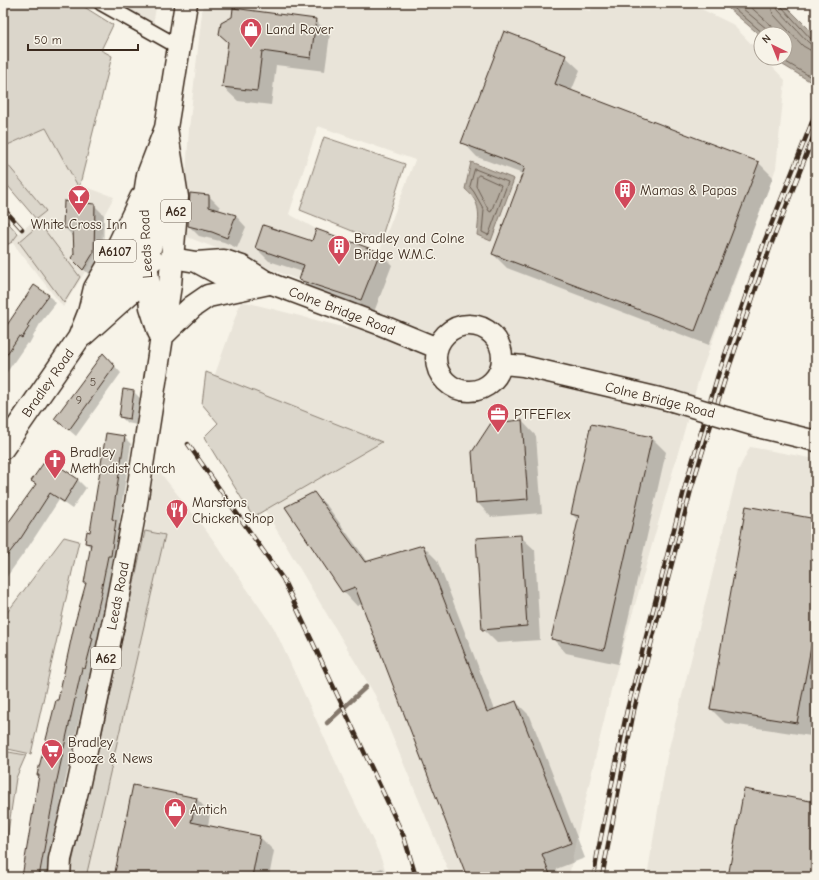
<svg xmlns="http://www.w3.org/2000/svg" width="819" height="880" font-family="'Comic Neue',sans-serif">
<style>
.built{fill:#e9e4d9}
.green{fill:#dbd6cb;stroke:#8b8074}
.water{fill:#b4aca0;stroke:#84786c}
.shadow{fill:#0003}
.lines{fill:none;stroke-linecap:round;stroke-linejoin:round}
.shore{stroke:#6b5e52;stroke-width:1}
.stream{stroke:#84786c;stroke-width:4.5}
.building{fill:#c8c1b6;stroke:#3b2a1e}
.minor-casing{stroke:#3b2a1e;stroke-width:17}
.secondary-casing{stroke:#3b2a1e;stroke-width:23}
.primary-casing{stroke:#3b2a1e;stroke-width:25}
.minor{stroke:#f7f3e8;stroke-width:14}
.secondary{stroke:#f7f3e8;stroke-width:20}
.primary{stroke:#f7f3e8;stroke-width:22}
.rail-casing{stroke:#3b2a1e;stroke-width:4.5}
.rail{stroke:#f7f3e8;stroke-width:3;stroke-dasharray:9;stroke-linecap:butt}
.secondary-bridge-casing{stroke:#3b2a1e;stroke-width:23;stroke-linecap:butt}
.secondary-bridge{stroke:#f7f3e8;stroke-width:20}
.labels{text-anchor:middle;dominant-baseline:central;stroke-width:3;stroke-linejoin:round;paint-order:stroke}
.number-label{font-size:12px;fill:#5e5044}
.shield{fill:#f7f3e8;stroke:#73665b;stroke-width:1}
.shield-label{font-size:13px;font-weight:bold;fill:#3b2a1e}
.poi-label{font-size:14px;fill:#3b2a1e;stroke:#f7f3e8;text-anchor:start}
.street-label{font-size:14px;fill:#3b2a1e;stroke:#f7f3e8}
</style>
<rect width="100%" height="100%" fill="#f7f3e8"/>
<filter id="ink" filterUnits="userSpaceOnUse"><feTurbulence type="fractalNoise" baseFrequency=".025" numOctaves="2"/><feDisplacementMap in="SourceGraphic" scale="8" xChannelSelector="R" yChannelSelector="G"/><feConvolveMatrix kernelMatrix="1 2 1 2 8 2 1 2 1" color-interpolation-filters="sRGB"/></filter>
<g filter="url(#ink)">
<path class="built" d="M119,3H157L153,24Z
M203,3H562L590,11L595,3H689L732,24L761,54V58H764L785,80L776,168L700,375L612,686L575,845L569,877H451L375,695L266,512L208,394L241,301L347,328L361,300L415,160L318,126L289,214L316,229L299,280L182,235L189,129Z
M46,128L80,185L114,197L104,215L100,248L63,307L12,242L18,234L45,211L3,159V147Z
M750,447L816,459V877H647L667,756L738,471Z
M155,466L211,537L274,628L341,774L378,851L388,877H86L165,535L145,531Z"/>
<path class="green" d="M3,3H78L113,25L101,50L112,56L79,188L46,128L3,147Z
M324,137L405,164L380,242L300,210Z
M3,159L46,211L36,219L3,180Z
M3,217L18,234L12,242L3,247Z
M40,224L80,277L64,303L19,242Z
M206,372L382,442L253,517L204,437L218,423L202,404Z
M145,531L165,535L86,877H70L71,867L101,738Z
M64,537L79,541L31,754L3,748V618Z
M3,751L26,755L16,778L3,866Z"/>
<path class="water" d="M722,3H783L811,31L816,38V85L783,65L777,58H785V34H761V36Z
M471,162L514,179L491,241L477,235C479,216 482,203 465,189Z"/>
<path class="shadow" d="M315,20L330,34L325,71L276,65L271,105L238,101L223,87L229,43L220,34Z
M565,56L580,70L571,92L759,163L773,177L709,345L507,268L493,254L523,174L477,157L463,142Z
M209,196L220,207L219,211L236,216L246,227L237,248L224,242L199,236L189,226Z
M94,205L104,215L103,262L93,279L73,258L75,254L74,237L64,227Z
M312,243L379,252L392,265L374,312L313,293L300,280L303,272L269,261L256,248Z
M34,286L49,296L56,303L41,322L29,344L27,343L3,378V331H4Z
M110,361L121,373L76,436L55,418Z
M134,392L141,399L137,425L127,423L120,416Z
M522,421L536,436L542,513L491,517L477,502Z
M124,437L131,444L119,524L123,528L92,675H89L62,796L47,877H23L40,777L38,775L58,701L86,584L85,582L91,548L86,543L91,533Z
M652,438L666,452L618,664L566,653L552,638L579,521L572,514Z
M47,459L78,480L86,488L72,509L59,500L29,546L3,582V531L36,485L33,481Z
M314,493L328,507L368,562L423,546L437,560L495,710L516,702L530,716L585,858L556,869L559,877H468L362,604L357,606L343,591Z
M816,520V710L811,736L725,723L711,709Z
M520,536L535,550L540,640L497,643L483,629Z
M196,798L210,813L208,826L260,837L274,851L269,877H116Z
M382,868L391,877H357Z"/>
<g class="lines">
<path class="shore" d="M728,3L764,34
M736,3L767,29L770,34
M746,3L771,25L776,34
M770,3L773,14L803,46L810,50L816,51
M776,3L778,10L808,42L812,45H816
M781,3L782,7L811,39L816,40
M782,58L786,62L816,80
M475,169L508,182L489,234L488,235L482,232L484,210L474,192L470,187Z
M479,175L501,185L491,212L489,211L476,186L477,177Z"/>
<path class="stream" d="M327,723L366,687"/>
</g>
<path class="building" d="M233,8L316,19L311,58L262,51L257,91L222,87L228,42L219,34L221,23L232,17Z
M504,31L566,55L555,84L759,162L695,331L492,254L525,167L461,143Z
M190,193L209,195V207L236,215L227,238L212,232L188,226Z
M64,201L95,204L94,252L83,270L71,258L74,254L73,229L63,228Z
M263,225L312,241L316,229L380,252L361,300L299,280L304,265L255,248Z
M34,285L49,295L34,315L27,326L29,327L22,338L19,336L3,360V331Z
M103,353L115,366L69,430L54,419Z
M123,389L134,391L130,419L119,417Z
M522,420L528,499L476,503L472,452L491,423Z
M591,424L652,437L604,650L551,639L579,516L571,514Z
M106,433L125,436L112,519L116,520L111,556H108L101,591H102L91,637L93,638L85,669L82,668L69,725L55,789L39,877H22L39,775H37L56,700H58L74,626L86,583H84L91,544L85,543L87,531L90,532Z
M47,458L78,479L64,502L50,493L21,538L3,561V530L36,484L31,481Z
M314,492L365,562L423,545L487,712L516,701L571,843L542,854L551,877H467L355,587L342,592L285,507Z
M746,506L816,519V620L797,723L710,709Z
M521,535L527,626L482,630L476,538Z
M133,785L197,798L191,822L260,836L252,877H114Z
M744,789L816,802V877H728Z"/>
<g class="lines">
<g class="minor-casing">
<path id="minor" d="M101,3L179,47"/>
</g>
<g class="secondary-casing">
<path id="secondary" d="M172,258L196,262L224,260L242,266L269,283L381,325L437,348
M196,262L220,275L238,280L261,282
M436 358a33 33 0 1 1 66 0a33 33 0 1 1-66 0Z
M503,364L523,366L672,401
M762,428L816,441"/>
</g>
<g class="primary-casing">
<path id="primary" d="M95,306L133,266L139,263L152,260
M159,332L151,307L148,280L142,214L148,175L166,128L186,3
M83,335L131,292L142,277L155,230L161,192L171,165
M161,337L192,307L208,296L269,283
M3,448L79,338L89,313L95,288L111,261L141,198
M59,877L60,859L78,787L115,615L135,510L170,285L177,197L166,128"/>
</g>
<use href="#minor" class="minor"/>
<use href="#secondary" class="secondary"/>
<use href="#primary" class="primary"/>
<g class="rail-casing">
<path id="rail" d="M3,208L22,229
M188,444L283,579L404,837L416,877
M594,877L597,856L627,710L686,483L718,375L765,240L816,112
M602,877L634,710L692,486L725,379L771,245L816,130"/>
</g>
<use href="#rail" class="rail"/>
<g class="secondary-bridge-casing">
<path id="secondary-bridge" d="M672,401L762,428"/>
</g>
<use href="#secondary-bridge" class="secondary-bridge"/>
</g>
</g>
<defs>
<g id="shop-pin" transform="scale(1.15)"><path d="M0 17L-7.5 6A9.5 9.5 0 1 1 7.5 6Z" fill="#d1495b" stroke="#f7f3e8"/><path d="M-5-2.5h2.3a2.7 3.5 0 0 1 5.4 0H5L5.5 6h-11ZM-1.5-2.5h3a1.5 2.3 0 0 0-3 0Z" fill="#fff"/></g>
<g id="building-pin" transform="scale(1.15)"><path d="M0 17L-7.5 6A9.5 9.5 0 1 1 7.5 6Z" fill="#d1495b" stroke="#f7f3e8"/><path d="M-4-6H4V6H1V3H-1V6H-4ZM-2.5-4.3h1.7v1.8h-1.7ZM.8-4.3h1.7v1.8H.8ZM-2.5-1h1.7V.8h-1.7ZM.8-1h1.7V.8H.8Z" fill="#fff"/></g>
<g id="bar-pin" transform="scale(1.15)"><path d="M0 17L-7.5 6A9.5 9.5 0 1 1 7.5 6Z" fill="#d1495b" stroke="#f7f3e8"/><path d="M-6-5H6L.8 .8V4.5H3.5V6h-7V4.5H-.8V.8Z" fill="#fff"/></g>
<g id="office-pin" transform="scale(1.15)"><path d="M0 17L-7.5 6A9.5 9.5 0 1 1 7.5 6Z" fill="#d1495b" stroke="#f7f3e8"/><path d="M-6-3h4V-5.5h4V-3h4V5H-6ZM-1-4.5V-3h2v-1.5ZM-6 0V1H6V0Z" fill="#fff"/></g>
<g id="church-pin" transform="scale(1.15)"><path d="M0 17L-7.5 6A9.5 9.5 0 1 1 7.5 6Z" fill="#d1495b" stroke="#f7f3e8"/><path d="M-1.2-6h2.4v3.5h3.3v2.4h-3.3V6h-2.4V-.1h-3.3v-2.4h3.3Z" fill="#fff"/></g>
<g id="restaurant-pin" transform="scale(1.15)"><path d="M0 17L-7.5 6A9.5 9.5 0 1 1 7.5 6Z" fill="#d1495b" stroke="#f7f3e8"/><path d="M-5-6h1v4h1v-4h1v4h1v-4h1v5L-1.5 .5V6h-2V.5L-5-1ZM5-6V6H3V1.5H1.5Q1.5-4 5-6Z" fill="#fff"/></g>
<g id="supermarket-pin" transform="scale(1.15)"><path d="M0 17L-7.5 6A9.5 9.5 0 1 1 7.5 6Z" fill="#d1495b" stroke="#f7f3e8"/><path d="M-6-5.5h2.5l.6 2H6L4.5 2H-2.5L-4.4-4H-6ZM-1.5 3.2a1.3 1.3 0 1 0 .1 0ZM3 3.2a1.3 1.3 0 1 0 .1 0Z" fill="#fff"/></g>
</defs>
<g fill-rule="evenodd">
<use href="#shop-pin" x="251" y="29"/>
<use href="#building-pin" x="625" y="190"/>
<use href="#bar-pin" x="79" y="196"/>
<use href="#building-pin" x="339" y="246"/>
<use href="#office-pin" x="498" y="414"/>
<use href="#church-pin" x="55" y="460"/>
<use href="#restaurant-pin" x="177" y="510"/>
<use href="#supermarket-pin" x="52" y="750"/>
<use href="#shop-pin" x="175" y="809"/>
</g>
<g class="labels">
<g class="number-label">
<text x="93" y="382">5</text>
<text x="79" y="400">9</text>
</g>
<g class="shield">
<rect x="161" y="200" width="30" height="22" rx="3"/>
<rect x="94" y="240" width="42" height="22" rx="3"/>
<rect x="91" y="647" width="30" height="22" rx="3"/>
</g>
<g class="shield-label">
<text x="176" y="211">A62</text>
<text x="115" y="251">A6107</text>
<text x="106" y="658">A62</text>
</g>
<g class="poi-label">
<text x="266" y="29">Land Rover</text>
<text x="640" y="190">Mamas &amp; Papas</text>
<text x="79" y="224" text-anchor="middle">White Cross Inn</text>
<text x="354" y="238">Bradley and Colne<tspan x="354" dy="16">Bridge W.M.C.</tspan></text>
<text x="514" y="414">PTFEFlex</text>
<text x="70" y="452">Bradley<tspan x="70" dy="16">Methodist Church</tspan></text>
<text x="192" y="502">Marstons<tspan x="192" dy="16">Chicken Shop</tspan></text>
<text x="68" y="742">Bradley<tspan x="68" dy="16">Booze &amp; News</tspan></text>
<text x="190" y="809">Antich</text>
</g>
<g class="street-label">
<text transform="translate(146 244) rotate(-93)">Leeds Road</text>
<text transform="translate(342 311) rotate(21)">Colne Bridge Road</text>
<text transform="translate(48 383) rotate(-55)">Bradley Road</text>
<text transform="translate(660 400) rotate(14)">Colne Bridge Road</text>
<text transform="translate(118 596) rotate(-79)">Leeds Road</text>
</g>
</g>
<rect width="819" height="880" fill="none" stroke="#f7f3e8" stroke-width="16"/>
<rect x="8" y="8" width="803" height="864" fill="none" stroke="#3b2a1e" stroke-width="1.5" filter="url(#ink)"/>
<g transform="translate(773 46) rotate(317)"><circle r="19" fill="#f7f3e8" stroke="#aca397"/>
<path d="M0-3L7 15L0 10L-7 15Z" fill="#d1495b"/>
<text y="-6" font-size="11" font-weight="bold" text-anchor="middle" fill="#3b2a1e">N</text>
</g>
<path d="M28 44v6h110v-6" fill="none" stroke="#3b2a1e" stroke-width="2"/>
<text x="34" y="44" font-size="12" fill="#3b2a1e" stroke="#f7f3e8" stroke-width="3" paint-order="stroke">50 m</text>
</svg>
